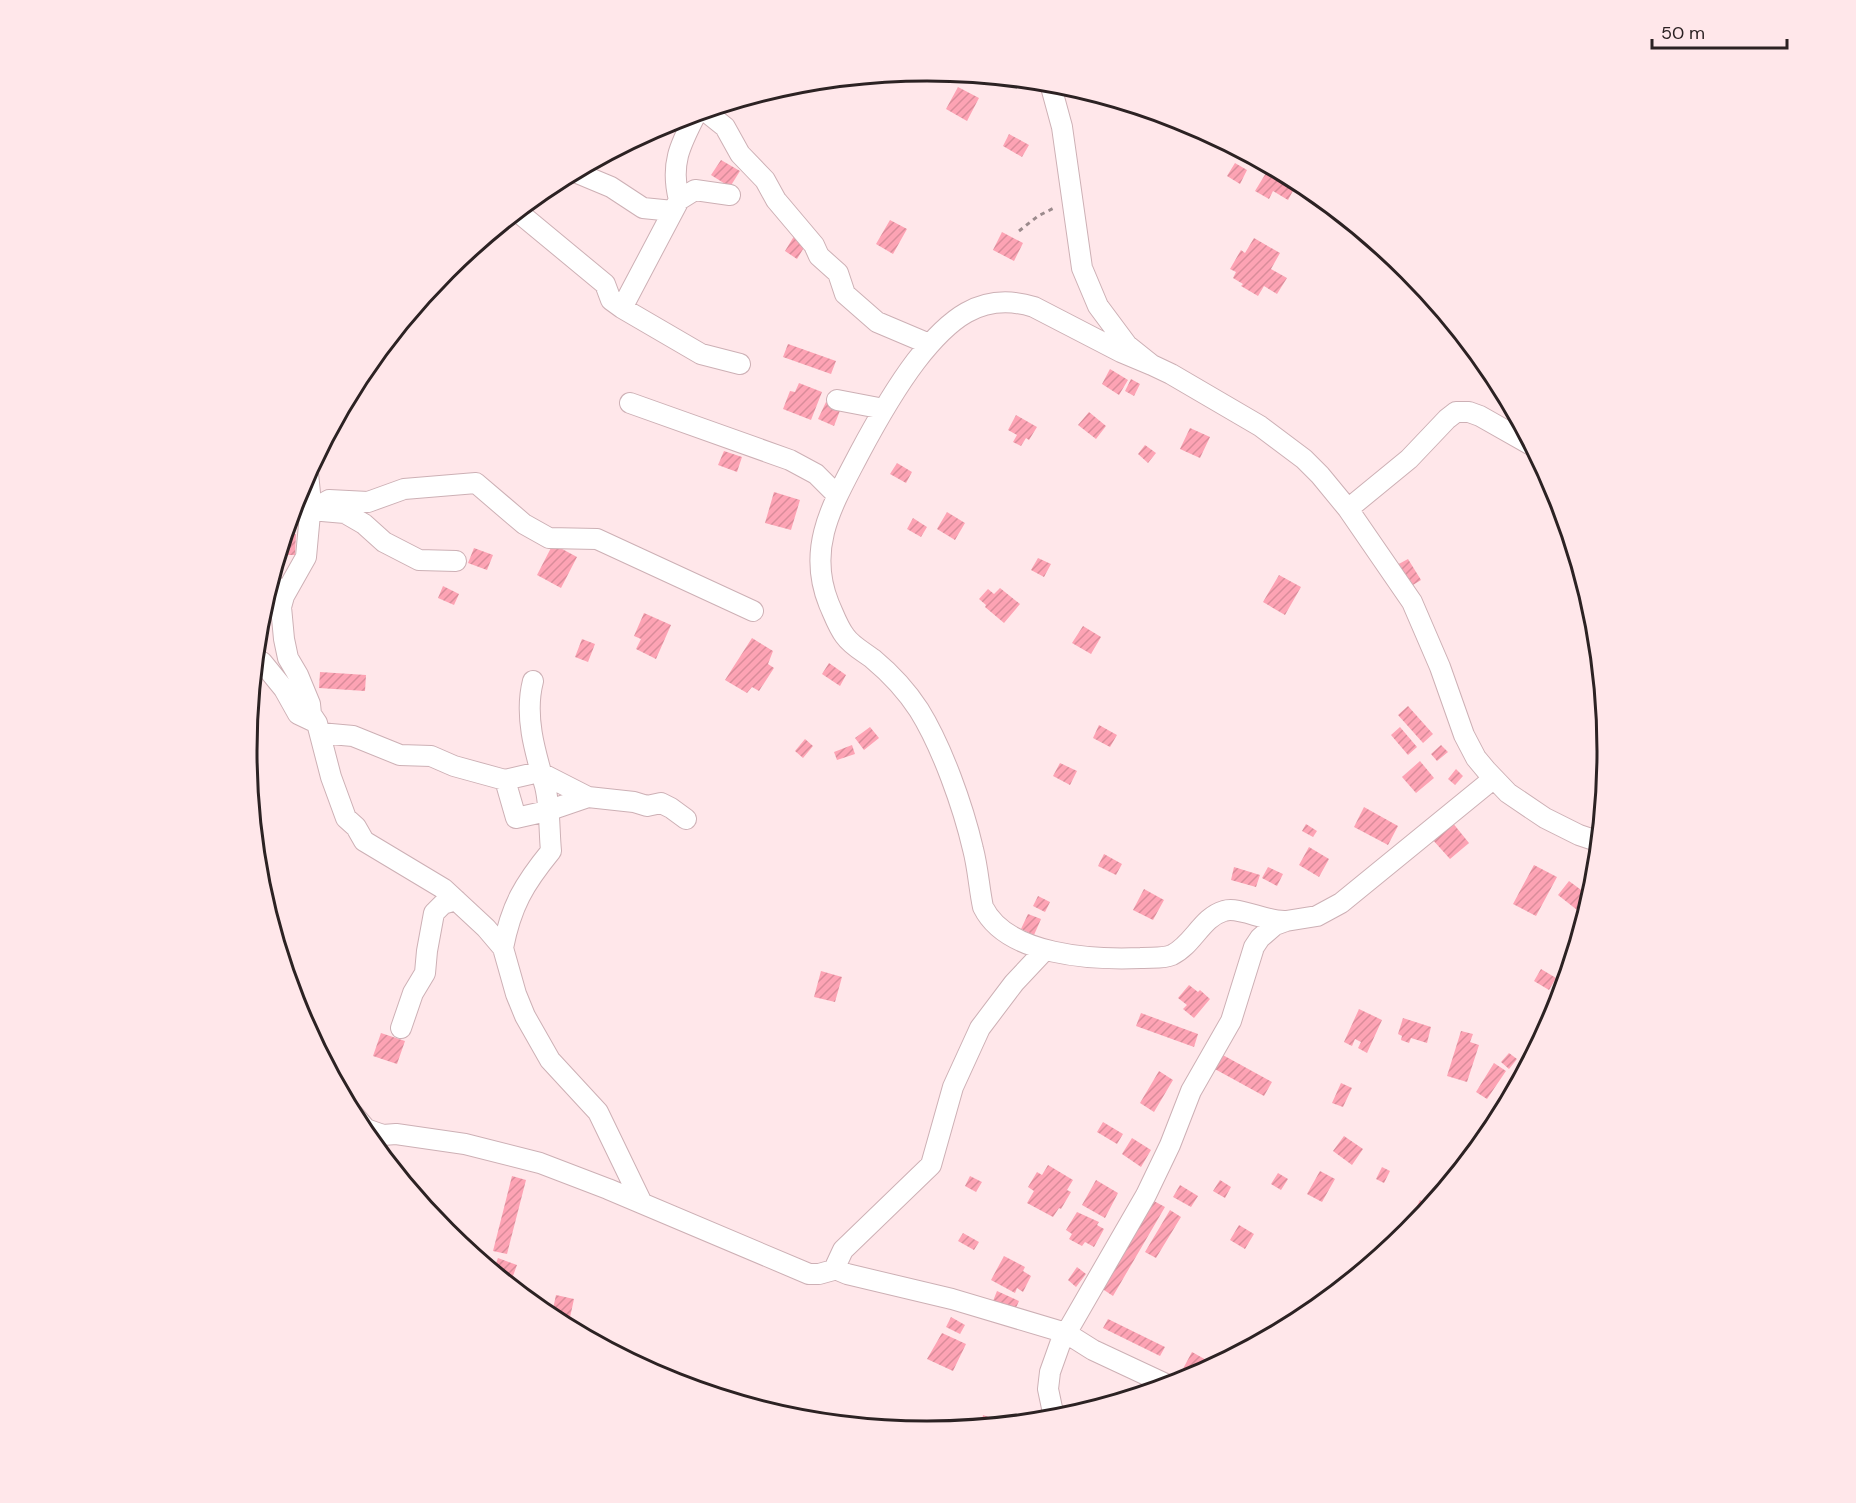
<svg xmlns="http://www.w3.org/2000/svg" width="1856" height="1503" font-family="'DM Sans',sans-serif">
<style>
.building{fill:url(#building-hatch)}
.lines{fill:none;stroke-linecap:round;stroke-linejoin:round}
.street-casing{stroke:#cdb0b5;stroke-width:22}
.path{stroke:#9b8a8c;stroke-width:3;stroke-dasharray:4.5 4.5;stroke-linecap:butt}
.street{stroke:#fff;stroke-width:20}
.rim{fill:none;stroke:#2c2223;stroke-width:3}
</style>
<defs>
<pattern id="building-hatch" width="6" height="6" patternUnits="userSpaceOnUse" patternTransform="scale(1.5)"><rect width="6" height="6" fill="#fda3b4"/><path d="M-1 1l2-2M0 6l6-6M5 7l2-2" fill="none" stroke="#d98c9a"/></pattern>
</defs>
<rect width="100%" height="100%" fill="#ffe7ea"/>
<path class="building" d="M958,87L979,98L967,121L946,109Z
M1009,134L1029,145L1022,157L1003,146Z
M721,160L740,171L730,187L711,175Z
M1235,163L1247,170L1240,184L1227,176Z
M1266,173L1294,189L1288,200L1273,191L1269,199L1255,191Z
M890,220L907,229L893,254L876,244Z
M1002,232L1023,243L1014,261L993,250Z
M796,233L808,241L797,259L785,251Z
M1254,238L1280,253L1271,269L1287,278L1277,294L1264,286L1258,296L1241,286L1243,284L1233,278L1236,272L1230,269L1241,250L1245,253Z
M788,344L836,361L831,374L783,357Z
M1110,369L1128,380L1119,395L1102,384Z
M1131,379L1140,384L1134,396L1125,391Z
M799,383L822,392L811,420L783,409L790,391L795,392Z
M826,402L841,408L834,426L818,419Z
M1089,412L1106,426L1096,439L1078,425Z
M1016,415L1037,427L1029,440L1026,438L1021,446L1013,442L1017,435L1008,430Z
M1190,428L1210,437L1200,458L1180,449Z
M1145,445L1156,453L1148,463L1138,454Z
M724,451L742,457L737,472L718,465Z
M897,463L912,472L906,483L890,474Z
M774,492L800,500L791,530L765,523Z
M947,512L965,523L955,540L937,529Z
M913,518L927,527L921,537L907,529Z
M296,534L295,555H281L286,535Z
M553,544L577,557L561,588L537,575Z
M474,548L493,555L487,570L468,563Z
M1038,558L1051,564L1044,577L1031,570Z
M1408,559L1421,580L1408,588L1395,566Z
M1279,575L1301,587L1285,615L1263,602Z
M443,586L459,594L454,605L438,598Z
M1000,588L1020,604L1004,623L985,607L986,605L979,599L988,589L994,594Z
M644,613L671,625L656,659L636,649L641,639L634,636Z
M1083,626L1101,637L1091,654L1072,643Z
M752,638L773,651L768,664L774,668L759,691L752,687L747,693L725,680Z
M582,639L595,644L588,662L575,657Z
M829,663L846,675L840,686L822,674Z
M320,672L366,675L365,691L319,688Z
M1408,706L1433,734L1423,743L1398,715Z
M1099,725L1117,735L1110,747L1093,738Z
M870,727L879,738L864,750L855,738Z
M1400,727L1417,747L1408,755L1391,735Z
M805,739L813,746L803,758L795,751Z
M852,745L855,754L837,760L834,752Z
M1441,745L1448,752L1437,761L1431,754Z
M1420,761L1434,778L1416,793L1402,777Z
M1060,763L1077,771L1070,785L1053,776Z
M1456,769L1463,776L1455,785L1448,779Z
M1364,807L1398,826L1388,845L1354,827Z
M1452,822L1469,843L1450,859L1432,839Z
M1306,824L1317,831L1313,837L1302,831Z
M1309,847L1329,859L1319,877L1299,865Z
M1104,854L1122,864L1116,875L1098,866Z
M1534,865L1557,877L1536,916L1513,904Z
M1234,867L1260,875L1256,887L1231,880Z
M1268,867L1283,874L1277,886L1262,878Z
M1569,881L1592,898L1586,917L1558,895Z
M1144,889L1164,900L1153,920L1133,910Z
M1038,896L1050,902L1045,912L1033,906Z
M1028,914L1041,919L1034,935L1021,929Z
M1571,963L1572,964L1561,998L1554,994Z
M1541,969L1556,978L1549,990L1534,981Z
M821,971L842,977L835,1002L814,997Z
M1189,985L1198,992L1200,990L1210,999L1194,1018L1183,1009L1187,1005L1178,998Z
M1359,1009L1382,1020L1367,1053L1358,1048L1361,1042L1355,1039L1352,1046L1344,1042Z
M1141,1013L1198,1034L1194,1047L1136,1026Z
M1403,1018L1431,1027L1427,1043L1411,1038L1409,1043L1401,1040L1402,1036L1398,1034Z
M1461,1031L1473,1034L1470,1042L1479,1045L1467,1082L1447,1076Z
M381,1033L405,1041L397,1064L373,1056Z
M1509,1053L1517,1059L1509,1069L1501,1062Z
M1221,1054L1272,1082L1264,1096L1213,1068Z
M1494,1063L1506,1071L1487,1099L1476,1092Z
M1159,1071L1173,1080L1154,1112L1140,1103Z
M1341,1083L1352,1088L1343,1107L1332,1103Z
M1103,1122L1123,1134L1117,1144L1097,1132Z
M1344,1136L1363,1149L1352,1165L1333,1151Z
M1132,1138L1151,1150L1141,1167L1122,1154Z
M379,1151L396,1158L392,1167Z
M1048,1165L1073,1180L1067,1190L1071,1192L1061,1209L1059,1208L1053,1217L1027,1203L1034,1191L1028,1187L1037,1172L1042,1175Z
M1382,1167L1390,1171L1384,1183L1376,1179Z
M1320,1171L1335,1179L1322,1202L1307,1194Z
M1278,1173L1288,1179L1281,1190L1271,1184Z
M512,1176L526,1180L507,1254L493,1251Z
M970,1176L982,1182L976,1192L965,1186Z
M1096,1180L1118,1193L1105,1218L1082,1205Z
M1220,1180L1231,1187L1225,1198L1213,1191Z
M1180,1185L1198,1196L1191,1207L1173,1197Z
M1152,1200L1165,1207L1113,1296L1101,1288Z
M1420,1200L1427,1204L1421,1213L1415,1210Z
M1170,1210L1181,1217L1156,1258L1145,1252Z
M1077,1212L1099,1222L1097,1225L1104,1229L1094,1247L1085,1242L1082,1246L1069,1239L1072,1234L1066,1230Z
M1417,1213L1423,1216L1403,1238Z
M1239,1225L1254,1234L1245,1249L1230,1240Z
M963,1233L979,1242L974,1250L958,1241Z
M1004,1256L1025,1267L1023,1271L1031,1276L1023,1292L1017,1288L1015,1293L991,1280Z
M498,1258L517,1265L510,1284L493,1271Z
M1077,1267L1086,1274L1076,1287L1068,1280Z
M997,1291L1019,1301L1015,1310L993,1301Z
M556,1295L574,1299L569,1322L551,1318Z
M951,1317L965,1325L960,1334L946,1327Z
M1108,1319L1165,1347L1160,1356L1103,1328Z
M942,1333L966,1344L953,1371L927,1359Z
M1192,1352L1217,1366L1185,1382L1178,1378Z
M983,1415L997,1420L995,1426L980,1427Z"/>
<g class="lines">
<g class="street-casing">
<path id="street" d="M1050,83L1062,127L1082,268L1098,306L1127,345L1152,365L1171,374L1260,426L1304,459L1320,475L1348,509L1412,602L1440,667L1464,735L1476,758L1486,770L1508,793L1545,818L1579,835L1600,842
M705,111L725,127L740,154L765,180L776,200L814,245L819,256L838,273L845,294L877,322L929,344
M575,172L611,187L643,208L673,211
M679,200L695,190L730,195
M518,212L605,284L611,300L622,308L701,354L740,364
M622,308L679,200C670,164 680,145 696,114
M1152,365L1121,352L1034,307C980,290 947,321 916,361C894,390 876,422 859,454C833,504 806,547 829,604C834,615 838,627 845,636C852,646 864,652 873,659C891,674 906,690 919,710C942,747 963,806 973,849C978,868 979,888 983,907C1007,956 1094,960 1141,958C1151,957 1163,959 1172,955C1193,945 1202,917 1224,911C1239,906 1265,922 1286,921
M837,400L884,409
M630,403L790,460L816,474L837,495
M308,473L311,503L306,557L284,596L281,607L284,639L288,658L298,675L310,704L311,714L317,723L331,777L346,818L356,827L364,841L444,889L486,928L503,948L516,994L525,1016L550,1060L598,1112L642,1203
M1348,509L1409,459L1447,419L1456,412H1469L1480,416L1533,446
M311,510L329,500L368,502L404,489L476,483L524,524L549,538L597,539L753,611
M322,511L345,513L364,524L384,542L419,560L456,561
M271,582L284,596
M256,659L262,662L284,689L298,714L317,723
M320,733L353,736L400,755L431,756L454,766L505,780L539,772L588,797L634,802L647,806L661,803L671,808L686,819
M505,780L516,818L547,811L588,797
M503,948C511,906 524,884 551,851C549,830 550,806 545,786C535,752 524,716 533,681
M1045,950L1014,983L980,1028L953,1087L931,1165L843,1250L836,1265L840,1271L847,1274L952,1299L1066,1333L1093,1350L1170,1386
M401,1028L413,993L425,973L427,951L434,913L443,904L456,900
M353,1114L366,1129L383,1135L396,1134L465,1144L540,1163L608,1189L809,1274H819L837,1269
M1059,1420L1052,1408L1048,1389L1050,1372L1060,1344L1146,1195L1170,1145L1191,1091L1231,1021L1254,947L1260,938L1275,925L1286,921L1317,916L1341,903L1493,779"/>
</g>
<path class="path" d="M1019,231L1038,216L1056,207"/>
<use href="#street" class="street"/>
</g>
<path d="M0 0H1856V1503H0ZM257 751a670 670 0 1 1 1340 0a670 670 0 1 1-1340 0Z" fill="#ffe7ea" fill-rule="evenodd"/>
<path class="rim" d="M257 751a670 670 0 1 1 1340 0a670 670 0 1 1-1340 0Z"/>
<path d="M1652 39v9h135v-9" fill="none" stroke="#2c2223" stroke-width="3"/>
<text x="1661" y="39" font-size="18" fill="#2c2223" stroke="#ffe7ea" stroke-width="4.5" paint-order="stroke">50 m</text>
</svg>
